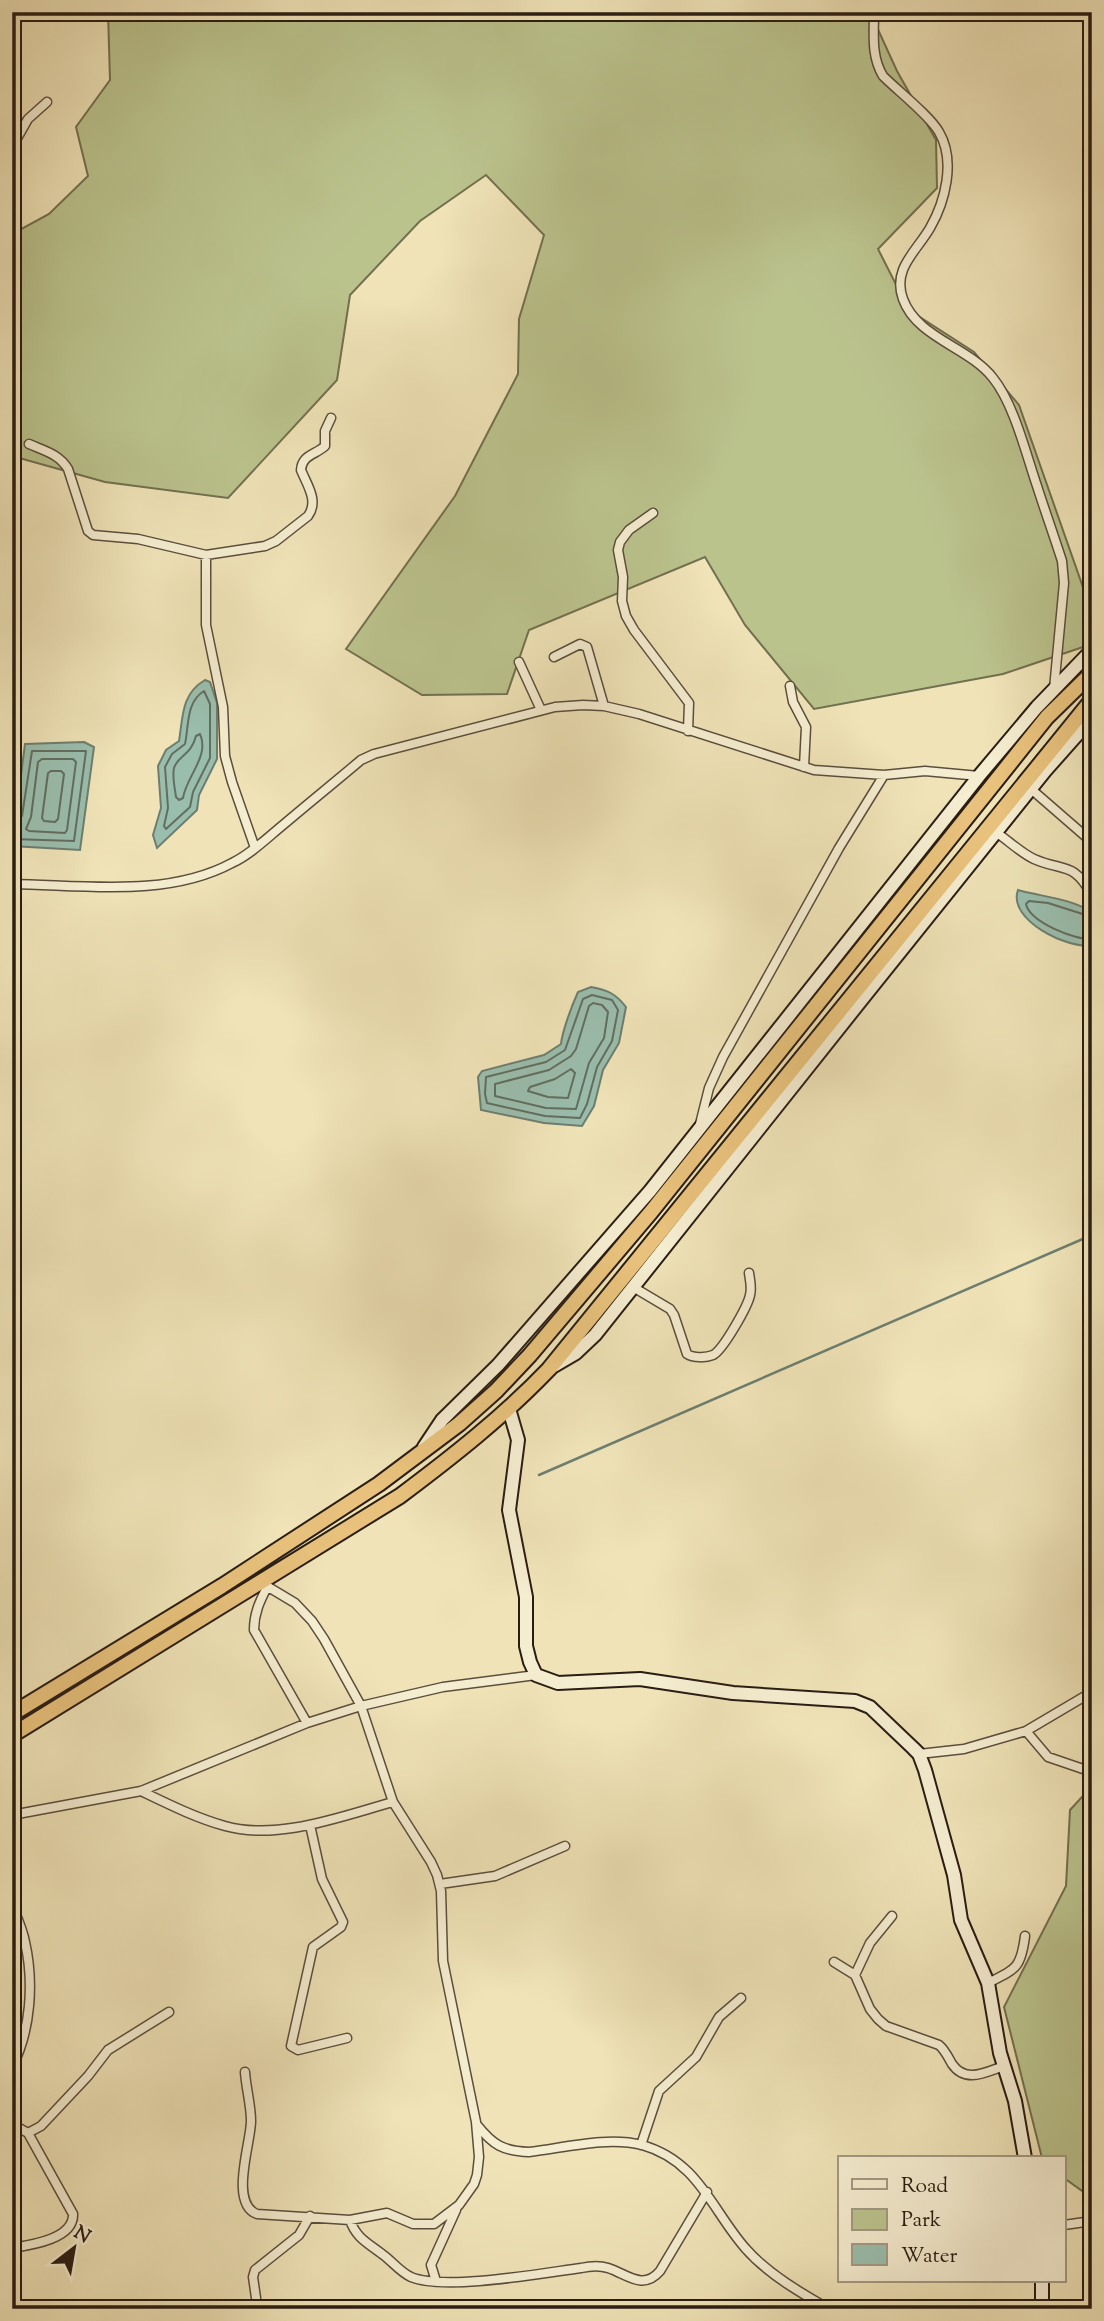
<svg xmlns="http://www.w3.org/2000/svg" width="1104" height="2321" font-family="'Sorts Mill Goudy',serif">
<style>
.green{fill:#bbc38d;stroke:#727050;stroke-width:2}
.water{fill:#9abead;stroke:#6d7e70;stroke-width:2}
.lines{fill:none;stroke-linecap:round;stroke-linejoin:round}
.shore{stroke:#626e60;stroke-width:2}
.stream{stroke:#6d7e70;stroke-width:2.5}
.street-casing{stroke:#5b4e3d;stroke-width:11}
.secondary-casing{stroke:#2a1d14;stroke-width:16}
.highway-casing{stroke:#2a1d14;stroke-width:18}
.street{stroke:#f5edd0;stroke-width:8}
.secondary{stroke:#f5edd0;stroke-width:12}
.highway{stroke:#e8c27c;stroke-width:14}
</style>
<rect width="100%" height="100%" fill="#efe3b7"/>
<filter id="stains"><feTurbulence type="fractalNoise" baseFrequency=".00286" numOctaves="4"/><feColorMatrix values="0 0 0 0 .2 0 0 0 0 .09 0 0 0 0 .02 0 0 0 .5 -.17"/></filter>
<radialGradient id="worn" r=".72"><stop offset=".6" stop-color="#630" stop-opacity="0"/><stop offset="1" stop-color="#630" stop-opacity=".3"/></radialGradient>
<path class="green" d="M108,12H870L897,71L936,140L937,188L878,249L909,310L974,352L1019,405L1092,613V644L1003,674L814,709L745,625L705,557L529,630L507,694L422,695L346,649L455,496L518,374L519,319L544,235L486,175L420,221L350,295L337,380L228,498L105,482L12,456V234L49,214L88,176L76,127L110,80Z
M1092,1786V2198L1064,2178V2158H1042L1004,2007L1066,1886L1070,1810Z"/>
<path class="water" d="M205,680L210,682L217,703V759L199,795L197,810L157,848L153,835L161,808L158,766L166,750L179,741C183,717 181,694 205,680Z
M84,742L94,747L80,850L12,846L25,744Z
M1018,890C1043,897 1069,898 1092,912V945C1069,950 1007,920 1018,890Z
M591,987C608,990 616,994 626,1007L619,1043L603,1070L594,1106L582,1126L544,1123L481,1110L478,1077L482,1071L544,1055L561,1044C562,1032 572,1005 578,992Z"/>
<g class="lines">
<path class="shore" d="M204,691L210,704V758L193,792L190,807L166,829L164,826L168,808L165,767L172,754L185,744C189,725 186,702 204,691Z
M200,734C210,756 186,777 183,798L179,800L176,797C175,789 172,777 174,768C178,755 191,756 196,736Z
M42,759H73L76,762L67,830L65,833L29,831L26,829L31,817L38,762Z
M51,771H61L64,774L58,819L55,822L44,821L42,818L48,773Z
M12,822L18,821L22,816L32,751H86L74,841L12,839
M1092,917L1048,903L1029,901L1026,904C1030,922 1074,940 1092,939
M592,995L612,1000L618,1010L612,1041L597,1067L587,1104L580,1118L545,1116L487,1103L485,1094L486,1077L546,1062L565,1050L583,999Z
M593,1003L602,1005L608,1012L604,1038L589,1063L576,1109L546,1108L495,1096V1084L549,1070L571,1056L576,1049L589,1006Z
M571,1069L575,1073L568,1098L548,1097L528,1091L530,1087L555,1079Z"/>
<path class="stream" d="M539,1475L1092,1235"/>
<g class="street-casing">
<path id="street" d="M874,12C874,35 871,56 883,76C898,91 930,116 939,132C956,161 945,202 930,228C916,252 892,269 903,299C917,338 969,347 993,378C1014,404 1026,454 1037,486C1045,511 1054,536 1062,561L1064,583L1054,689
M12,147L28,119L47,102
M29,444C45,451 59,454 68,469L88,531L93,535L138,539L206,555L265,546L276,541L308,516C319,501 307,485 301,470C302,455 315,455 325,446V431L331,418
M653,513L629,530L620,542L618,550L623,577L622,601L626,616L634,630L689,703L688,731
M206,555V625L223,707L225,756L232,782L255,848
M554,657L580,644L587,647L604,706
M519,662L541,710
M790,686L793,702L806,727L804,767
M1031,789L1092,842
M997,833C1009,841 1021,853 1034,859C1064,872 1073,861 1092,895
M12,884C84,885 167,898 232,863C251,854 267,838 283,825C309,803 335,782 361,760L374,754L555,707L583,705L604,706L639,714L814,770L884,775L925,771L979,776
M700,1124L709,1088L723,1057L839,848L884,775
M633,1287L670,1309L674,1315L687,1354C693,1358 706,1358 713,1355C723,1350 748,1306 750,1295C752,1288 750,1280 749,1273
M267,1587C260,1601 254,1613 254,1630L307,1723
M1026,1731L1048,1757L1092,1772
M919,1754L964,1749L1026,1731L1092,1692
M141,1791C168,1804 196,1818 225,1826C278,1841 342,1816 393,1802
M12,1815L141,1791L307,1723L361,1706L443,1687L536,1675
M310,1825L322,1879L343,1922L341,1927L313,1947L291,2046L298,2050L347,2038
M440,1884L495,1876L565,1846
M12,1905C17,1917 23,1930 25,1942C34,1982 31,2031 12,2067
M834,1962L855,1975L870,2009L878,2019L886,2026L939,2045C945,2050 948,2057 952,2064C966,2084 986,2072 1004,2066
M855,1975L870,1943L892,1916
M988,1983C1016,1969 1021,1968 1025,1936
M245,2072C246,2088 251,2105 251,2121C251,2143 229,2203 257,2214L350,2220L387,2213L413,2224H434L459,2205L474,2184L477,2175L479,2157L476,2122L443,1961L441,1891L437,1875L431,1862L393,1802L361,1706L324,1639L312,1621L295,1603L260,1582
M12,2124L28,2133L41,2126L88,2076L108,2050L169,2012
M477,2125C493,2145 503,2151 529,2152C564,2148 607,2136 642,2145C699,2161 712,2211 746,2249C768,2274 801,2293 829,2309
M641,2145L659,2091L696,2057L719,2017L741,1998
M350,2220C356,2238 368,2243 382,2254C392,2261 400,2272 411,2277C445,2291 543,2273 581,2268C590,2266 599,2265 608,2268C627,2274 643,2291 660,2271L707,2192
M1064,2225L1092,2221
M12,2248C31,2245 74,2239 73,2214L28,2133
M436,2281L431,2265L456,2210
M256,2298L253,2277L255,2270L299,2235L310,2216"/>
</g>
<g class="secondary-casing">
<path id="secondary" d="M552,1367L576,1353L595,1335L863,998L1045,771L1092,718
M509,1409L518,1440L509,1510L526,1597V1646L530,1662L536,1675L558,1683L640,1679L733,1693L855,1701L870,1707L913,1748L919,1754L925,1770L954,1875L961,1920L988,1983L1000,2053L1015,2101L1025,2158
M424,1447L442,1420L498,1365L650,1191L979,776L1037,707L1092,650
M1042,2281V2309"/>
</g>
<g class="highway-casing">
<path id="highway" d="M12,1714L222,1586L379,1484L459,1424L496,1391L530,1355L651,1212L1047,717L1092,673
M12,1735L400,1496C452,1457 503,1417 549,1369L1092,700"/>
</g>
<use href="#street" class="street"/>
<use href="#secondary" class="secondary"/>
<use href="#highway" class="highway"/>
</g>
<rect width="1104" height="2321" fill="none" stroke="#efe3b7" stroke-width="42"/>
<rect x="14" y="14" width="1076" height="2293" fill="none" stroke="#2a1d14" stroke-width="3.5"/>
<rect x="21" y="21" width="1062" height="2279" fill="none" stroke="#2a1d14" stroke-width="2"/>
<rect x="838" y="2156" width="228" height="126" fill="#f5edd0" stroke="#a49a85" stroke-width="2"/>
<rect x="852" y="2179" width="35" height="10" fill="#f5edd0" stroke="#a49a85" stroke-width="2"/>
<text x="901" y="2192" font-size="21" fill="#2a1d14">Road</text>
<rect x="852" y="2209" width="35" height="21" fill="#bbc38d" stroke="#a49a85" stroke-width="2"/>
<text x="901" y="2226" font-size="21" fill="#2a1d14">Park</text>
<rect x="852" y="2244" width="35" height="21" fill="#9abead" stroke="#a49a85" stroke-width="2"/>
<text x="901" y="2262" font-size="21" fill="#2a1d14">Water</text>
<g transform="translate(74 2248) rotate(31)" stroke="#f5edd0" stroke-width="5" paint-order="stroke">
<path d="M0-5L12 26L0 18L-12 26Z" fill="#2a1d14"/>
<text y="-10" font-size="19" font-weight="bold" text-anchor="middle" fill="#2a1d14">N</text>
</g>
<rect width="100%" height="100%" filter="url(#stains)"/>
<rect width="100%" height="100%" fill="url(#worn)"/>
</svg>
